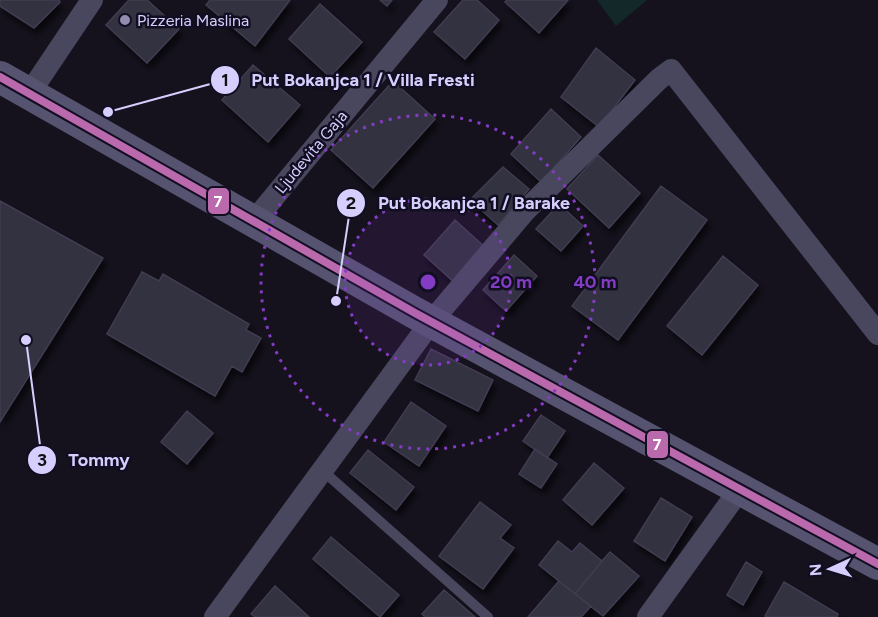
<svg xmlns="http://www.w3.org/2000/svg" width="878" height="617" font-family="Figtree,sans-serif">
<style>
.green{fill:#122829}
.building{fill:#33303f;stroke:#413c51;stroke-width:1.5;filter:url(#shadow)}
.lines{fill:none;stroke-linecap:round;stroke-linejoin:round}
.lane{stroke:#49475e;stroke-width:10}
.street{stroke:#49475e;stroke-width:22}
.secondary{stroke:#565371;stroke-width:32}
.bus-1-casing{stroke:#120e22;stroke-width:12}
.bus-1{stroke:#ba6aac;stroke-width:8}
.ring{fill:none;stroke:#843cc5;stroke-width:3;stroke-dasharray:3 6}
.poi-dot{fill:#928daf;stroke:#120e22;stroke-width:2}
.labels{text-anchor:middle;dominant-baseline:central;stroke-width:5;stroke-linejoin:round;paint-order:stroke}
.poi-label{font-size:16px;fill:#d6cffe;stroke:#120e22;text-anchor:start}
.street-label{font-size:16px;fill:#d6cffe;stroke:#120e22}
.centre{fill:#843cc5;stroke:#120e22;stroke-width:3}
.ring-label{font-size:18px;text-anchor:middle;font-weight:bold;fill:#843cc5;stroke:#120e22;stroke-width:5;stroke-linejoin:round;paint-order:stroke}
.leader{fill:none;stroke:#d6cffe;stroke-width:2}
.callout-dot{fill:#d6cffe;stroke:#120e22;stroke-width:2}
.mark-label{font-size:18px;text-anchor:middle;font-weight:bold;fill:#111}
.callout-label{font-size:18px;text-anchor:middle;font-weight:bold;fill:#d6cffe;stroke:#120e22;stroke-width:5;stroke-linejoin:round;paint-order:stroke}
.line-badge{stroke:#120e22;stroke-width:2}
.badge-label{font-size:16px;text-anchor:middle;font-weight:bold;fill:#fff}
</style>
<defs>
<filter id="shadow"><feDropShadow dx="3.5" dy="6" stdDeviation="3" flood-color="#0009"/></filter>
</defs>
<rect width="100%" height="100%" fill="#15121d"/>
<path class="green" d="M597,0H647L616,26Z"/>
<path class="building" d="M0,0H59L60,2L34,28L0,6Z
M129,0H147L179,29L147,63L106,25Z
M210,0H290L255,46L206,5Z
M380,0H392L387,6Z
M463,0H477L499,20L465,59L434,32Z
M507,0H568L539,33L505,2Z
M320,4L362,42L330,77L289,39Z
M596,48L635,80L599,127L561,97Z
M253,65L300,105L268,142L222,100Z
M393,81L435,119L373,188L331,150Z
M551,109L581,137L541,182L511,154Z
M598,155L640,193L609,228L567,189Z
M503,167L529,189L498,225L470,200Z
M661,186L707,220L618,340L572,306Z
M0,201L103,258L0,422Z
M559,204L583,226L561,251L536,229Z
M455,220L487,249L456,284L424,255Z
M514,255L537,276L506,311L483,290Z
M723,256L758,285L702,355L667,326Z
M142,272L159,281L163,274L249,324L246,330L261,338L242,372L232,366L215,396L107,334Z
M431,349L493,380L478,411L415,380Z
M411,402L446,426L419,466L384,442Z
M187,411L213,433L187,464L161,442Z
M541,415L565,431L547,458L523,441Z
M535,449L557,464L541,488L519,474Z
M368,450L414,487L396,510L350,473Z
M594,463L624,488L592,525L563,500Z
M661,498L692,517L665,561L634,541Z
M480,502L511,525L500,538L514,548L483,589L439,556Z
M331,537L399,595L380,617L313,559Z
M558,541L572,552L580,543L602,561L575,594L539,565Z
M610,552L639,576L603,616L575,594L602,561Z
M746,562L762,572L743,605L727,595Z
M559,581L591,606L581,617H528Z
M784,582L838,614L837,617H767L765,616Z
M275,586L309,617H255L251,614Z
M444,590L475,617H425L422,614Z"/>
<g class="lines">
<path class="lane" d="M323,471L488,617"/>
<path class="street" d="M29,94L92,0
M254,221L437,0
M215,617L431,322L525,211L659,79L671,70L878,334
M648,617L740,489"/>
<path class="secondary" d="M0,77L415,313L878,564"/>
<g class="bus-1-casing">
<path id="bus-1" d="M0,77L415,313L878,564"/>
</g>
<use href="#bus-1" class="bus-1"/>
</g>
<circle cx="428" cy="282" r="83" fill="#843cc5" fill-opacity=".12"/>
<g class="ring">
<circle cx="428" cy="282" r="83"/>
<circle cx="428" cy="282" r="167"/>
</g>
<circle class="poi-dot" cx="125" cy="20" r="6"/>
<g class="labels">
<g class="poi-label">
<text x="137" y="20">Pizzeria Maslina</text>
</g>
<g class="street-label">
<text transform="translate(311 152) rotate(-50)">Ljudevita Gaja</text>
</g>
</g>
<circle cx="428" cy="282" r="9" class="centre"/>
<g class="ring-label">
<text x="511" y="288">20 m</text>
<text x="595" y="288">40 m</text>
</g>
<path class="leader" d="M108 112L225 80M336 301L351 203M26 340L42 460"/>
<g class="callout-dot">
<circle cx="108" cy="112" r="6"/>
<circle cx="336" cy="301" r="6"/>
<circle cx="26" cy="340" r="6"/>
<circle cx="225" cy="80" r="15"/>
<circle cx="351" cy="203" r="15"/>
<circle cx="42" cy="460" r="15"/>
</g>
<g class="mark-label">
<text x="225" y="86">1</text>
<text x="351" y="209">2</text>
<text x="42" y="466">3</text>
</g>
<g class="callout-label">
<text x="363" y="86">Put Bokanjca 1 / Villa Fresti</text>
<text x="474" y="209">Put Bokanjca 1 / Barake</text>
<text x="99" y="466">Tommy</text>
</g>
<g class="line-badge">
<rect x="207" y="187" width="23" height="28" rx="6" fill="#ba6aac"/>
<rect x="646" y="430" width="23" height="29" rx="6" fill="#ba6aac"/>
</g>
<g class="badge-label">
<text x="218" y="207">7</text>
<text x="657" y="450">7</text>
</g>
<g transform="translate(830 569) rotate(266)" stroke="#120e22" stroke-width="4.5" paint-order="stroke">
<path d="M0-4.5L10 22L0 15L-10 22Z" fill="#d6cffe"/>
<text y="-9" font-size="16" font-weight="bold" text-anchor="middle" fill="#d6cffe">N</text>
</g>
</svg>
